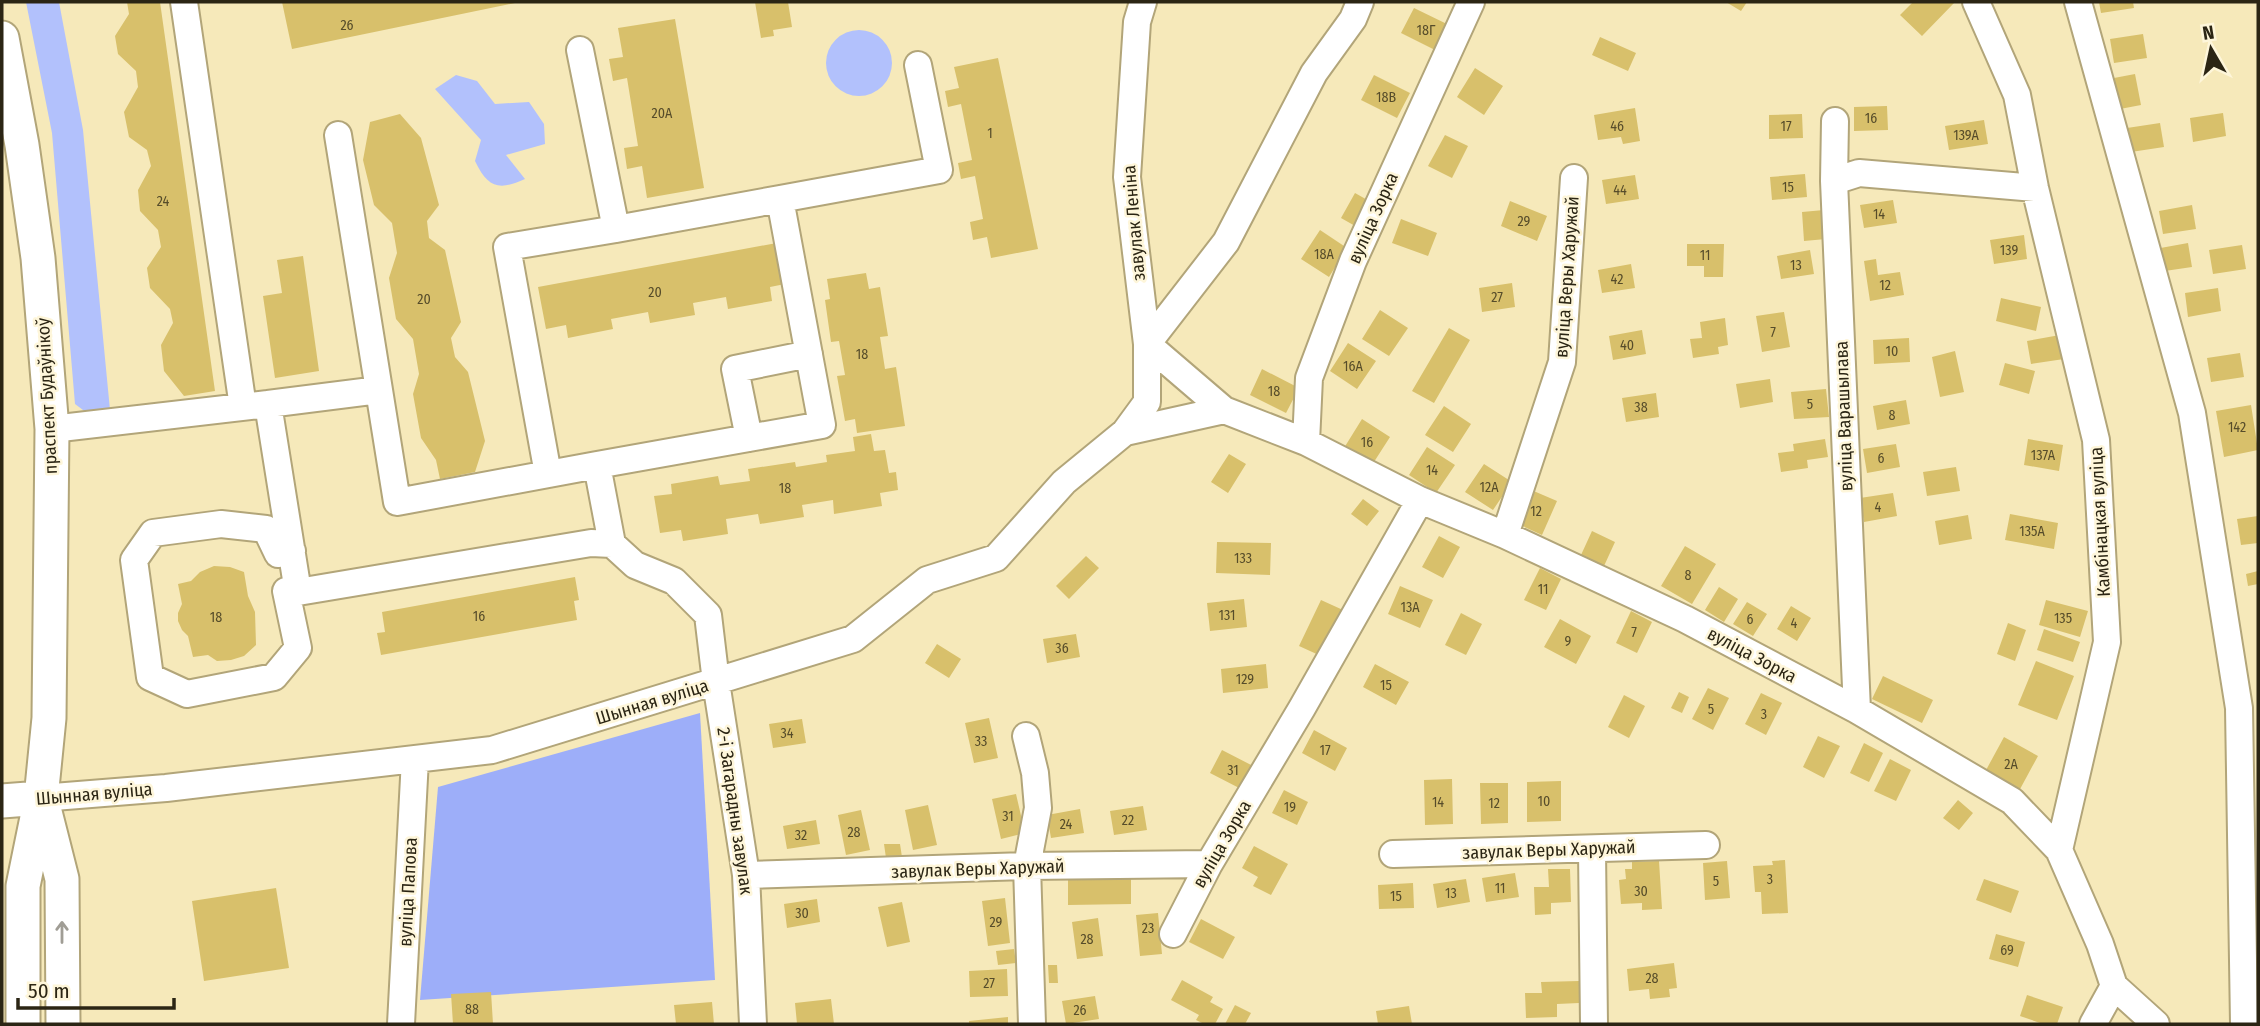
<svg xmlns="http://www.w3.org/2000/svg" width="2260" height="1026" font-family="'Fira Sans Condensed',sans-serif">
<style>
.green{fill:#b2c1fc}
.forest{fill:#9daef9}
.building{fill:#d8c06b}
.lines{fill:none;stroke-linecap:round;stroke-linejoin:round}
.minor-casing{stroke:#b2a579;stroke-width:30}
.major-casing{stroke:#b2a579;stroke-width:37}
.minor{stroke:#fff;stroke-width:26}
.major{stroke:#fff;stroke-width:33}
.oneway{stroke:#a09d95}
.labels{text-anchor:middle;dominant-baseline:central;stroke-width:5;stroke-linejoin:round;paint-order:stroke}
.number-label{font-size:14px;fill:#564c2a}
.street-label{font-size:18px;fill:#2b2514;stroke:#fef6da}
</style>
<rect width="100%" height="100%" fill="#f6e9ba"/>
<path class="green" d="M26,2H59L83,130L110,410L87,413L75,404L52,133Z
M826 63a33 33 0 1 1 66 0a33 33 0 1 1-66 0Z
M456,75L477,81L495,104L529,102L544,124L545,144L506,155L525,179C499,191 488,188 475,161L481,140L435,89Z"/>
<path class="forest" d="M700,713L715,980L420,1000L438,787Z"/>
<path class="building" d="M127,2H160L215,391L184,396L164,371L161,345L173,323L170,309L150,288L147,268L161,247L158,230L140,211L138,190L151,166L147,150L129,137L124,112L138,87L136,71L118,54L115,36L129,14Z
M282,2H515V3L292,49Z
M755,2H788L792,27L773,30L774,36L761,38Z
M1726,2H1747L1741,11Z
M1913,2H1955L1922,36L1900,15Z
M2099,2H2133L2134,8L2101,13Z
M1414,8L1451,26L1437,51L1401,33Z
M675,19L704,188L647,198L642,166L627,169L624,148L638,146L627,78L613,81L609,59L623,57L618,28Z
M2143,34L2147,58L2114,63L2110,39Z
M1600,37L1636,53L1628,71L1592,55Z
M998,58L1038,249L991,258L987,237L973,240L970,222L983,219L975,176L961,179L958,163L972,160L961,104L948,107L945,91L959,88L954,67Z
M1475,68L1503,86L1484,115L1457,97Z
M2135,74L2141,105L2120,109L2114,78Z
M1374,75L1410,93L1397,118L1361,100Z
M1887,106L1888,130L1854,131V107Z
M1635,108L1640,141L1623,144L1621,137L1598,140L1594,115Z
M2223,113L2226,136L2193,142L2190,118Z
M400,114L421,138L439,205L427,221L429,238L445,250L461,322L451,338L455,357L468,372L485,441L475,472L440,479L436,460L421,438L413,394L419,374L413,339L396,319L389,278L397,253L392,223L374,205L363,160L370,122Z
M1802,114L1803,138L1769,139V115Z
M1984,120L1988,144L1949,150L1945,126Z
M2160,123L2164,147L2131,152L2127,128Z
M1445,135L1468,146L1452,178L1428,166Z
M1805,174L1807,197L1772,200L1770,177Z
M1635,175L1639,199L1606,204L1602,180Z
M1355,193L1378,206L1364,231L1341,218Z
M1893,200L1897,223L1864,228L1860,205Z
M1510,201L1547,216L1537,241L1501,226Z
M2192,205L2196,229L2163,234L2159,211Z
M1824,210L1826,239L1804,241L1802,212Z
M1401,219L1437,233L1428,256L1392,243Z
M1320,230L1347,248L1329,277L1301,259Z
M2024,235L2027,259L1994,264L1990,240Z
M782,242L790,283L770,287L772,301L728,309L726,297L693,303L695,315L650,323L648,312L611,319L613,329L568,338L566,325L546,329L538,287Z
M2188,243L2192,267L2158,272L2155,249Z
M1687,244H1724L1723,277H1704V266H1687Z
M2242,245L2246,269L2213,274L2209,250Z
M1810,250L1814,274L1781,279L1777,256Z
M303,256L319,371L275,378L263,296L282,293L277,260Z
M1876,259L1878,275L1900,272L1904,295L1870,301L1864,261Z
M1631,264L1635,288L1602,293L1598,270Z
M866,273L869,289L880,287L888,336L880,337L885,369L896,367L905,426L857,433L855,419L845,421L837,376L845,375L839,341L831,342L825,300L830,299L827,279Z
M1512,283L1515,307L1482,312L1479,288Z
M2218,288L2221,311L2188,317L2185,293Z
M2001,298L2041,307L2036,331L1996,321Z
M1380,310L1408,328L1389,356L1362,339Z
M1784,312L1790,347L1762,352L1756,316Z
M1725,318L1728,345L1718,347L1719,354L1693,358L1690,339L1702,338L1700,322Z
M1449,328L1470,340L1434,403L1412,391Z
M1642,330L1646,354L1613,360L1609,336Z
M2060,335L2064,359L2031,364L2027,341Z
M1909,338L1910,362L1874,364L1873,340Z
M1348,343L1376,361L1357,389L1330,371Z
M1955,351L1964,392L1940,397L1932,357Z
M2240,353L2244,377L2211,382L2207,358Z
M2005,363L2035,371L2029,394L1999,385Z
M1262,369L1299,388L1286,413L1250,395Z
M1770,379L1773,402L1740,408L1736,384Z
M1826,389L1829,417L1794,419L1791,392Z
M1656,393L1659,417L1626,422L1622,398Z
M1906,400L1910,424L1877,430L1873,406Z
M2251,405L2258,450L2224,457L2216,411Z
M1444,406L1471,424L1453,452L1425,435Z
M1362,419L1390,437L1372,465L1344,448Z
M871,434L874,451L885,450L889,473L896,472L898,490L880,493L882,506L834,514L833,500L802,505L804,517L760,524L758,514L726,519L728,534L683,541L681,530L660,533L654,496L672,494L671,484L718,476L720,485L750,481L748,469L795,462L796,467L827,462L826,455L855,451L853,437Z
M1825,439L1828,457L1807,460L1808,468L1781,472L1778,453L1794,451L1793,444Z
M2028,439L2063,445L2059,471L2024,465Z
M1896,444L1900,467L1867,473L1863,449Z
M1427,447L1455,465L1436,493L1409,475Z
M1229,454L1246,464L1228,493L1211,482Z
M1484,464L1512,482L1493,510L1465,492Z
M1956,467L1960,491L1927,496L1923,472Z
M1529,489L1557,501L1542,535L1514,522Z
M1893,493L1897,516L1864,522L1860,498Z
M1363,499L1379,511L1367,526L1351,514Z
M2010,514L2058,523L2054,549L2005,540Z
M1968,515L1972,539L1939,545L1935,521Z
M2258,516V543L2241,545L2237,519Z
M1592,531L1615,542L1604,566L1581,555Z
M1439,536L1460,547L1443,578L1422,567Z
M1217,542L1271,543L1270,575L1216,573Z
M1685,546L1716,564L1692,604L1661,586Z
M1086,556L1099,568L1069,599L1056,586Z
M214,566L230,567L244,572L248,596L255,612L256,645L244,656L231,660L217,661L208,655L193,657L188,636L182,630L178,621V613L182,604L178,584L191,581L200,572Z
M1540,568L1561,579L1546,610L1524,600Z
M2258,571V584L2248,586L2246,574Z
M575,577L579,600L574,601L577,620L381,655L377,633L385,632L382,612Z
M1400,586L1433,600L1420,628L1388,614Z
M1719,587L1738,599L1724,622L1705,610Z
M1244,599L1247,627L1210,631L1207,603Z
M1321,600L1343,610L1321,656L1299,646Z
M2046,600L2088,611L2080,637L2039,625Z
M1747,602L1767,614L1753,636L1733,624Z
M1791,606L1811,618L1797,641L1777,629Z
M1631,611L1652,622L1637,653L1616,643Z
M1461,613L1482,624L1466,655L1445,645Z
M1560,619L1591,636L1576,664L1544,647Z
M2008,623L2026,630L2015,661L1997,654Z
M2044,629L2080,642L2073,662L2037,650Z
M1076,634L1080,657L1047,663L1043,639Z
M937,644L961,659L949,678L925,663Z
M2036,661L2074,676L2057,720L2018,705Z
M1266,664L1268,688L1223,693L1221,669Z
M1375,664L1409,682L1396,705L1363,687Z
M1883,676L1933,700L1922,723L1872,699Z
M1708,688L1729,698L1713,730L1692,719Z
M1679,692L1689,697L1682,713L1671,708Z
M1761,693L1782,703L1766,735L1745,724Z
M1624,695L1645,706L1629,738L1608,727Z
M989,718L998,758L974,763L965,723Z
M802,719L806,743L773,748L769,724Z
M1314,730L1347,748L1335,771L1302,753Z
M1818,736L1840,746L1824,778L1803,767Z
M2004,737L2038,756L2019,791L1985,772Z
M1864,743L1883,753L1869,782L1850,773Z
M1222,750L1255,767L1243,790L1210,773Z
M1890,759L1911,770L1896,801L1874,791Z
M1452,779L1453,824L1425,825L1424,780Z
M1561,781V821L1527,822V782Z
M1480,783H1508V823L1481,824Z
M1284,790L1308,802L1297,825L1272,813Z
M1016,794L1025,833L1001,839L992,799Z
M1958,800L1973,813L1959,830L1943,818Z
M928,805L937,845L913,850L905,810Z
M1143,806L1147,830L1114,835L1110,811Z
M1080,809L1084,833L1051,838L1047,815Z
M861,810L870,850L846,855L838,815Z
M816,820L820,844L787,849L783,826Z
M884,844H900L902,857L886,858Z
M1254,846L1288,864L1271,895L1253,886L1258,877L1242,868Z
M1785,860L1788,913L1762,914L1761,892H1755L1753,866L1773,865L1772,861Z
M1659,861L1662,909L1642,910V903L1621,904L1619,880L1626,879L1625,869H1632V862Z
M1727,861L1730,898L1705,900L1703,863Z
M1548,869H1570L1571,902L1551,903V914L1535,915L1534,887H1549Z
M1515,873L1519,897L1486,902L1482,878Z
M1131,879V904L1068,905V880Z
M1466,879L1470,902L1437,908L1433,884Z
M1984,879L2019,891L2011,913L1976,900Z
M1413,883L1414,908L1379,909L1378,885Z
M276,888L289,968L204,981L192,901Z
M1005,898L1010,943L988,946L982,901Z
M817,899L820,922L787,928L784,904Z
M902,902L910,942L887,947L878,907Z
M1158,913L1162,954L1140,956L1136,915Z
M1098,918L1103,956L1077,959L1072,922Z
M1201,919L1235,937L1223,959L1189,942Z
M1996,934L2025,942L2018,967L1989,959Z
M1014,949L1016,963L998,965L996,951Z
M1674,963L1677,988L1669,989L1670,997L1650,999L1649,989L1629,991L1627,969Z
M1048,965H1057L1058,983H1049Z
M1007,969L1008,996L970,997L969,971Z
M1182,980L1213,997L1210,1002L1223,1009L1215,1024H1204L1196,1020L1199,1015L1171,1000Z
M1579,981V1003L1557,1004V1017L1526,1018L1525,993H1542L1541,982Z
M491,992L493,1024H453L451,994Z
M2027,995L2063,1007L2057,1024H2043L2020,1016Z
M1095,996L1099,1019L1066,1024L1062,1001Z
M831,999L834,1024H797L795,1003Z
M712,1002L714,1024H676L674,1005Z
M1235,1005L1251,1013L1245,1024H1225Z
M1409,1006L1412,1024H1378L1376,1011Z
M1008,1017V1024H969V1021Z"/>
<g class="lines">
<g class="minor-casing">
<path id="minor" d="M184,2L243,407
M1143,2L1137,22L1127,177L1147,344L1224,410L1306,442L1420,500L1505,535L1685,619L1857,710L2012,801L2059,850
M1976,2L2017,95L2035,188L2096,440L2107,642L2059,850L2100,944L2114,986L2156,1024
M2078,2L2192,413L2239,708L2244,1024
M580,50L616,229L780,199L822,425L597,465
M1835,121L1834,181L1857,710
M338,135L379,390
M1834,181L1859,173L2035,188
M780,199L939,170L918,65
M268,404L379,390L397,502L597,465L612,544
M52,429L268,404L298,592L591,543L612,544L635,565L674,581L708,615L716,682L746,875L753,1024
M1125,432L1147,402V344L1226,242L1314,73L1353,19L1360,2
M749,438L735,369L809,354
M1306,442L1309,378L1353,261L1471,2
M548,474L507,247L616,229
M1505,535L1562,362L1574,178
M292,551L278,554L266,529L221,524L153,533L134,560L150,677L187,694L274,677L298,648L286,591L298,592
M1026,736L1035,773L1038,808L1027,866L1032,1024
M41,798L166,788L492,750L853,639L927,580L996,558L1064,482L1125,432L1224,410
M1592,850L1594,1024
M1393,854L1706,845
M746,875L1027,866L1209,864
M1173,934L1209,864L1302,708L1420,500
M401,1024L415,759
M2093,1024L2114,986"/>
</g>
<g class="major-casing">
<path id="major" d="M2,38L22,145L38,258L52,429L49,718L41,798L23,886V1024
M2,801L41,798
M43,804L62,879L63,1024"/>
</g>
<use href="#minor" class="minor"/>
<use href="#major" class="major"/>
</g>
<defs><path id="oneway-shaft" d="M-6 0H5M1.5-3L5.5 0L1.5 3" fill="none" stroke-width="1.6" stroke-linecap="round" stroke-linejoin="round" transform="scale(1.75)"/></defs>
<use class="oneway" href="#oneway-shaft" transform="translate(62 932) rotate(-90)"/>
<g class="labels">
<g class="number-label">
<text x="347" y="25">26</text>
<text x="1426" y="30">18Г</text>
<text x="1386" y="97">18В</text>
<text x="662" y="113">20А</text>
<text x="1871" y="118">16</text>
<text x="1617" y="126">46</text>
<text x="1786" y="126">17</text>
<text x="990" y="133">1</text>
<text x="1966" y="135">139А</text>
<text x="1788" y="187">15</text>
<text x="1620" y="190">44</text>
<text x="163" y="201">24</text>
<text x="1879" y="214">14</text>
<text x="1524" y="221">29</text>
<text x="2009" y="250">139</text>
<text x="1324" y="254">18А</text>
<text x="1705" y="255">11</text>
<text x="1796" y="265">13</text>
<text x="1617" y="279">42</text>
<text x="1885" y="285">12</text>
<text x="655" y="292">20</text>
<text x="1497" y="297">27</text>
<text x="424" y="299">20</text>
<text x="1773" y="332">7</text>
<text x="1627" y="345">40</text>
<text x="1892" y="351">10</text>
<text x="862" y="354">18</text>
<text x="1353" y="366">16А</text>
<text x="1274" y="391">18</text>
<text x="1810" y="404">5</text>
<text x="1641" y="407">38</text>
<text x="1892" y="415">8</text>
<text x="2237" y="427">142</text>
<text x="1367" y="442">16</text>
<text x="2043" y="455">137А</text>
<text x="1881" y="458">6</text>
<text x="1432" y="470">14</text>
<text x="1489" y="487">12А</text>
<text x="785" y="488">18</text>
<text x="1878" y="507">4</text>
<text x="1536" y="511">12</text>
<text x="2032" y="531">135А</text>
<text x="1243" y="558">133</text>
<text x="1688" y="575">8</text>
<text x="1543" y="589">11</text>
<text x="1410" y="607">13А</text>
<text x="1227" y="615">131</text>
<text x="479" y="616">16</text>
<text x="216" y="617">18</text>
<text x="2063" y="618">135</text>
<text x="1750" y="619">6</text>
<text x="1794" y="623">4</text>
<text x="1634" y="632">7</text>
<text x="1568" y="641">9</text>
<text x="1062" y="648">36</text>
<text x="1245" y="679">129</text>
<text x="1386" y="685">15</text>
<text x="1711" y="709">5</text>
<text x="1764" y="714">3</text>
<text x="787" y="733">34</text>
<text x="981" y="741">33</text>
<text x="1325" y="750">17</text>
<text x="2011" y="764">2А</text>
<text x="1233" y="770">31</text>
<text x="1544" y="801">10</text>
<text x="1438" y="802">14</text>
<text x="1494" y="803">12</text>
<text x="1290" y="807">19</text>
<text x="1008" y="816">31</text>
<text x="1128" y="820">22</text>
<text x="1066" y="824">24</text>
<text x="854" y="832">28</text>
<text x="801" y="835">32</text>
<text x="1770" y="879">3</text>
<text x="1716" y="881">5</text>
<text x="1500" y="888">11</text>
<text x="1641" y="891">30</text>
<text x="1451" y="893">13</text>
<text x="1396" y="896">15</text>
<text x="802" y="913">30</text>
<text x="996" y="922">29</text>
<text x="1148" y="928">23</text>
<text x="1087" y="939">28</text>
<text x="2007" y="950">69</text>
<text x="1652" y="978">28</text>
<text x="989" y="983">27</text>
<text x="472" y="1009">88</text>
<text x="1080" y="1010">26</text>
</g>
<g class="street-label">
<text transform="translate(1373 218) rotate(-66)">вуліца Зорка</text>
<text transform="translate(1134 223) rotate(-95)">завулак Леніна</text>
<text transform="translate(1567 277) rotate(-86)">вуліца Веры Харужай</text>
<text transform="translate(47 396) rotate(-93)">праспект Будаўнікоў</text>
<text transform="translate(1844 416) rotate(-92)">вуліца Варашылава</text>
<text transform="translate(2100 522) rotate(-93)">Камбінацкая вуліца</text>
<text transform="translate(1752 655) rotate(28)">вуліца Зорка</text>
<text transform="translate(652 702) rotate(-17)">Шынная вуліца</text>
<text transform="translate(94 794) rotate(-5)">Шынная вуліца</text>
<text transform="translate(735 811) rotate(82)">2-і Загарадны завулак</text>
<text transform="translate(1222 844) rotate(-60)">вуліца Зорка</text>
<text transform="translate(1549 850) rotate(-2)">завулак Веры Харужай</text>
<text transform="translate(978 869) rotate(-2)">завулак Веры Харужай</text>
<text transform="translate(408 892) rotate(-87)">вуліца Папова</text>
</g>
</g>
<rect width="2260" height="1026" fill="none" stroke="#2b2514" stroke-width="7"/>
<g transform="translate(2211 49) rotate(351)" stroke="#fef6da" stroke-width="5" paint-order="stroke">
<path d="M0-5L12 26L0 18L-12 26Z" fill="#2b2514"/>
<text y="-10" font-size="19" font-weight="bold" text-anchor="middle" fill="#2b2514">N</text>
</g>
<path d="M18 998v10h156v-10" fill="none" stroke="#2b2514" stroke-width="3.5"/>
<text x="28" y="998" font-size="21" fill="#2b2514" stroke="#fef6da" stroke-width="5" paint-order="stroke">50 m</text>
</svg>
